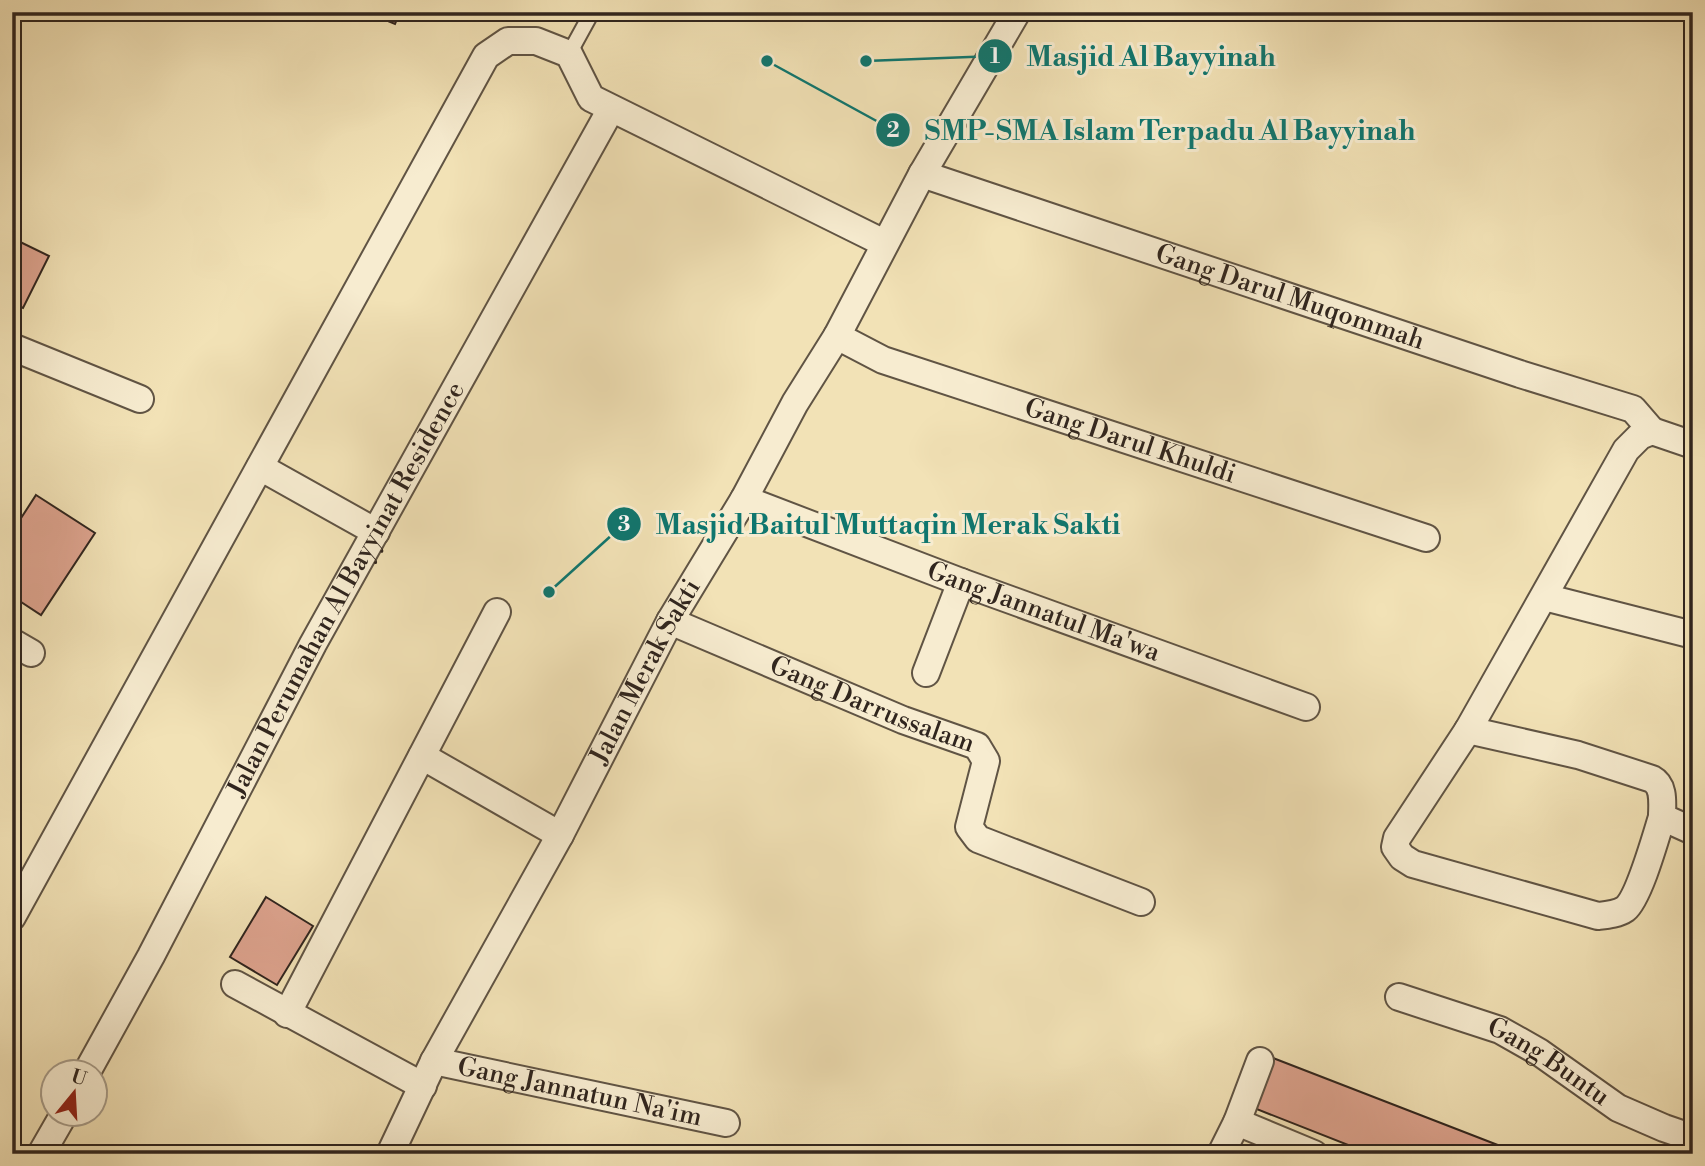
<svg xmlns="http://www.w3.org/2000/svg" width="1705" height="1166" font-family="'Libre Bodoni',serif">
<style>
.building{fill:#dda38e;stroke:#30251e;stroke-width:2}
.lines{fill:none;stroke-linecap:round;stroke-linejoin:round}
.lane-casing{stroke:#605444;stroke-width:18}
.street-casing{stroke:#605444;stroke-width:30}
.lane{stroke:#f7ecd0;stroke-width:14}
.street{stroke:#f7ecd0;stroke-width:26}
.labels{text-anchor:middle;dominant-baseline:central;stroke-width:6;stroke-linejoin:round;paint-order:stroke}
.street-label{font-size:26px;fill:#30251e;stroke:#f7ecd0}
.leader{fill:none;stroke:#0f766e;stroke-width:2.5}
.callout-dot{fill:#0f766e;stroke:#f7ecd0;stroke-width:2.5}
.mark-label{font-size:21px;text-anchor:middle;font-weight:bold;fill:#fff}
.callout-label{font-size:28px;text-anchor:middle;font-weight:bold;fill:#0f766e;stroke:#f7ecd0;stroke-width:6;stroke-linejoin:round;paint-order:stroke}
</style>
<rect width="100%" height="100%" fill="#f2e2b6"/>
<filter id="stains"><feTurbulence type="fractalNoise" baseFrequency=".00286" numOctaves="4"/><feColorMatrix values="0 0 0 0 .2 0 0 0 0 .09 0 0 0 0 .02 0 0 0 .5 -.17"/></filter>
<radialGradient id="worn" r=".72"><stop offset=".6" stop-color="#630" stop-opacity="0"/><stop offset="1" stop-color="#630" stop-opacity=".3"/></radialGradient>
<path class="building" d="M366,12H400L395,24Z
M12,238L49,256L23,308L12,303Z
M36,495L95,533L41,615L12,596V532Z
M266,897L313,926L277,985L230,957Z
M1273,1058L1521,1154H1371L1254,1108Z"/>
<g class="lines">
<g class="lane-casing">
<path id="lane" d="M569,54L592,12"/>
</g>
<g class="street-casing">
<g id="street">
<path id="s1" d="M922,174L1520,374L1633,409L1652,431"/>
<path id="s2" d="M837,336L883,360L1426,538"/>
<path d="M12,347L140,399"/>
<path d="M260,467L376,532"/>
<path id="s3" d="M744,499L961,582L1306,707"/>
<path d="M1544,597L1693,635"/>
<path id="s4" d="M670,621L903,720L977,746L986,761L969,827L978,839L1141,902"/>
<path d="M12,642L31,653"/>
<path d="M926,673L961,582"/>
<path d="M1468,730L1578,755L1652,779C1665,786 1662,804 1662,817L1693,831"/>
<path d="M422,756L560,835"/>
<path d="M1662,817C1656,836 1639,898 1625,909C1618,914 1607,915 1598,916L1413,864L1402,857L1395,847L1397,838L1468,730L1626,450L1640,436L1652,431L1693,445"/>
<path d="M12,917L486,56L508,41H536L569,54L591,98L884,243"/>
<path d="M235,984L423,1086"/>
<path id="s5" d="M1399,997L1500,1030L1539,1052L1618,1108L1664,1128L1693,1138"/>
<path d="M287,1014L497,612"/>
<path id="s6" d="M434,1061L726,1123"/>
<path id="s7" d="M87,1072L151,956L313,644L611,109"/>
<path d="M1237,1122L1314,1154"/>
<path d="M41,1154L64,1114"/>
<path id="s8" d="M390,1154L434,1061L560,835L670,621L744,499L795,403L837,336L922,174L1017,12"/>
<path d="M1221,1154L1237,1122L1260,1061"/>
</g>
</g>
<use href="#lane" class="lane"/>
<use href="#street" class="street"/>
</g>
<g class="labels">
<g class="street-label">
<text stroke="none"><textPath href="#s1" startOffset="388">Gang Darul Muqommah</textPath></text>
<text stroke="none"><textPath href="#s2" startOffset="312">Gang Darul Khuldi</textPath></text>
<text stroke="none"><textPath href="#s7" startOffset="548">Jalan Perumahan Al Bayyinat Residence</textPath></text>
<text stroke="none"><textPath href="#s3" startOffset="320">Gang Jannatul Ma'wa</textPath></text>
<text stroke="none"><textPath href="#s8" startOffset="546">Jalan Merak Sakti</textPath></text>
<text stroke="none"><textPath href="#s4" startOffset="219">Gang Darrussalam</textPath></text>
<text stroke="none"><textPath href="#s5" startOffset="164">Gang Buntu</textPath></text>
<text stroke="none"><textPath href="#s6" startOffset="149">Gang Jannatun Na'im</textPath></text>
</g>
</g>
<path class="leader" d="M866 61L995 56M767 61L893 130M549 592L624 524"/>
<g class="callout-dot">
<circle cx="866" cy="61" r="7"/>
<circle cx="767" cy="61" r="7"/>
<circle cx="549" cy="592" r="7"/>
<circle cx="995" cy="56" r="18"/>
<circle cx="893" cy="130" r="18"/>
<circle cx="624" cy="524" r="18"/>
</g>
<g class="mark-label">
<text x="995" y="63">1</text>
<text x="893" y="137">2</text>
<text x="624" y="531">3</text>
</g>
<g class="callout-label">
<text x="1151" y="66">Masjid Al Bayyinah</text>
<text x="1170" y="140">SMP-SMA Islam Terpadu Al Bayyinah</text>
<text x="888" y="534">Masjid Baitul Muttaqin Merak Sakti</text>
</g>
<rect width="1705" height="1166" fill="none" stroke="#f2e2b6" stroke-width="42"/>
<rect x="14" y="14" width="1677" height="1138" fill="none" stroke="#30251e" stroke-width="3.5"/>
<rect x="21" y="21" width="1663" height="1124" fill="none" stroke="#30251e" stroke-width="2"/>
<g transform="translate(74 1093) rotate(18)"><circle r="33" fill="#f7ecd0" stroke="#a79c89" stroke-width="2"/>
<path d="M0-5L12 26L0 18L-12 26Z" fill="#8f2418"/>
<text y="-10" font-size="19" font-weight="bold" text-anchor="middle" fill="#30251e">U</text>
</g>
<rect width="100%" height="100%" filter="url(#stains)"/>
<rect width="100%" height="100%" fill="url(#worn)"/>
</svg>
